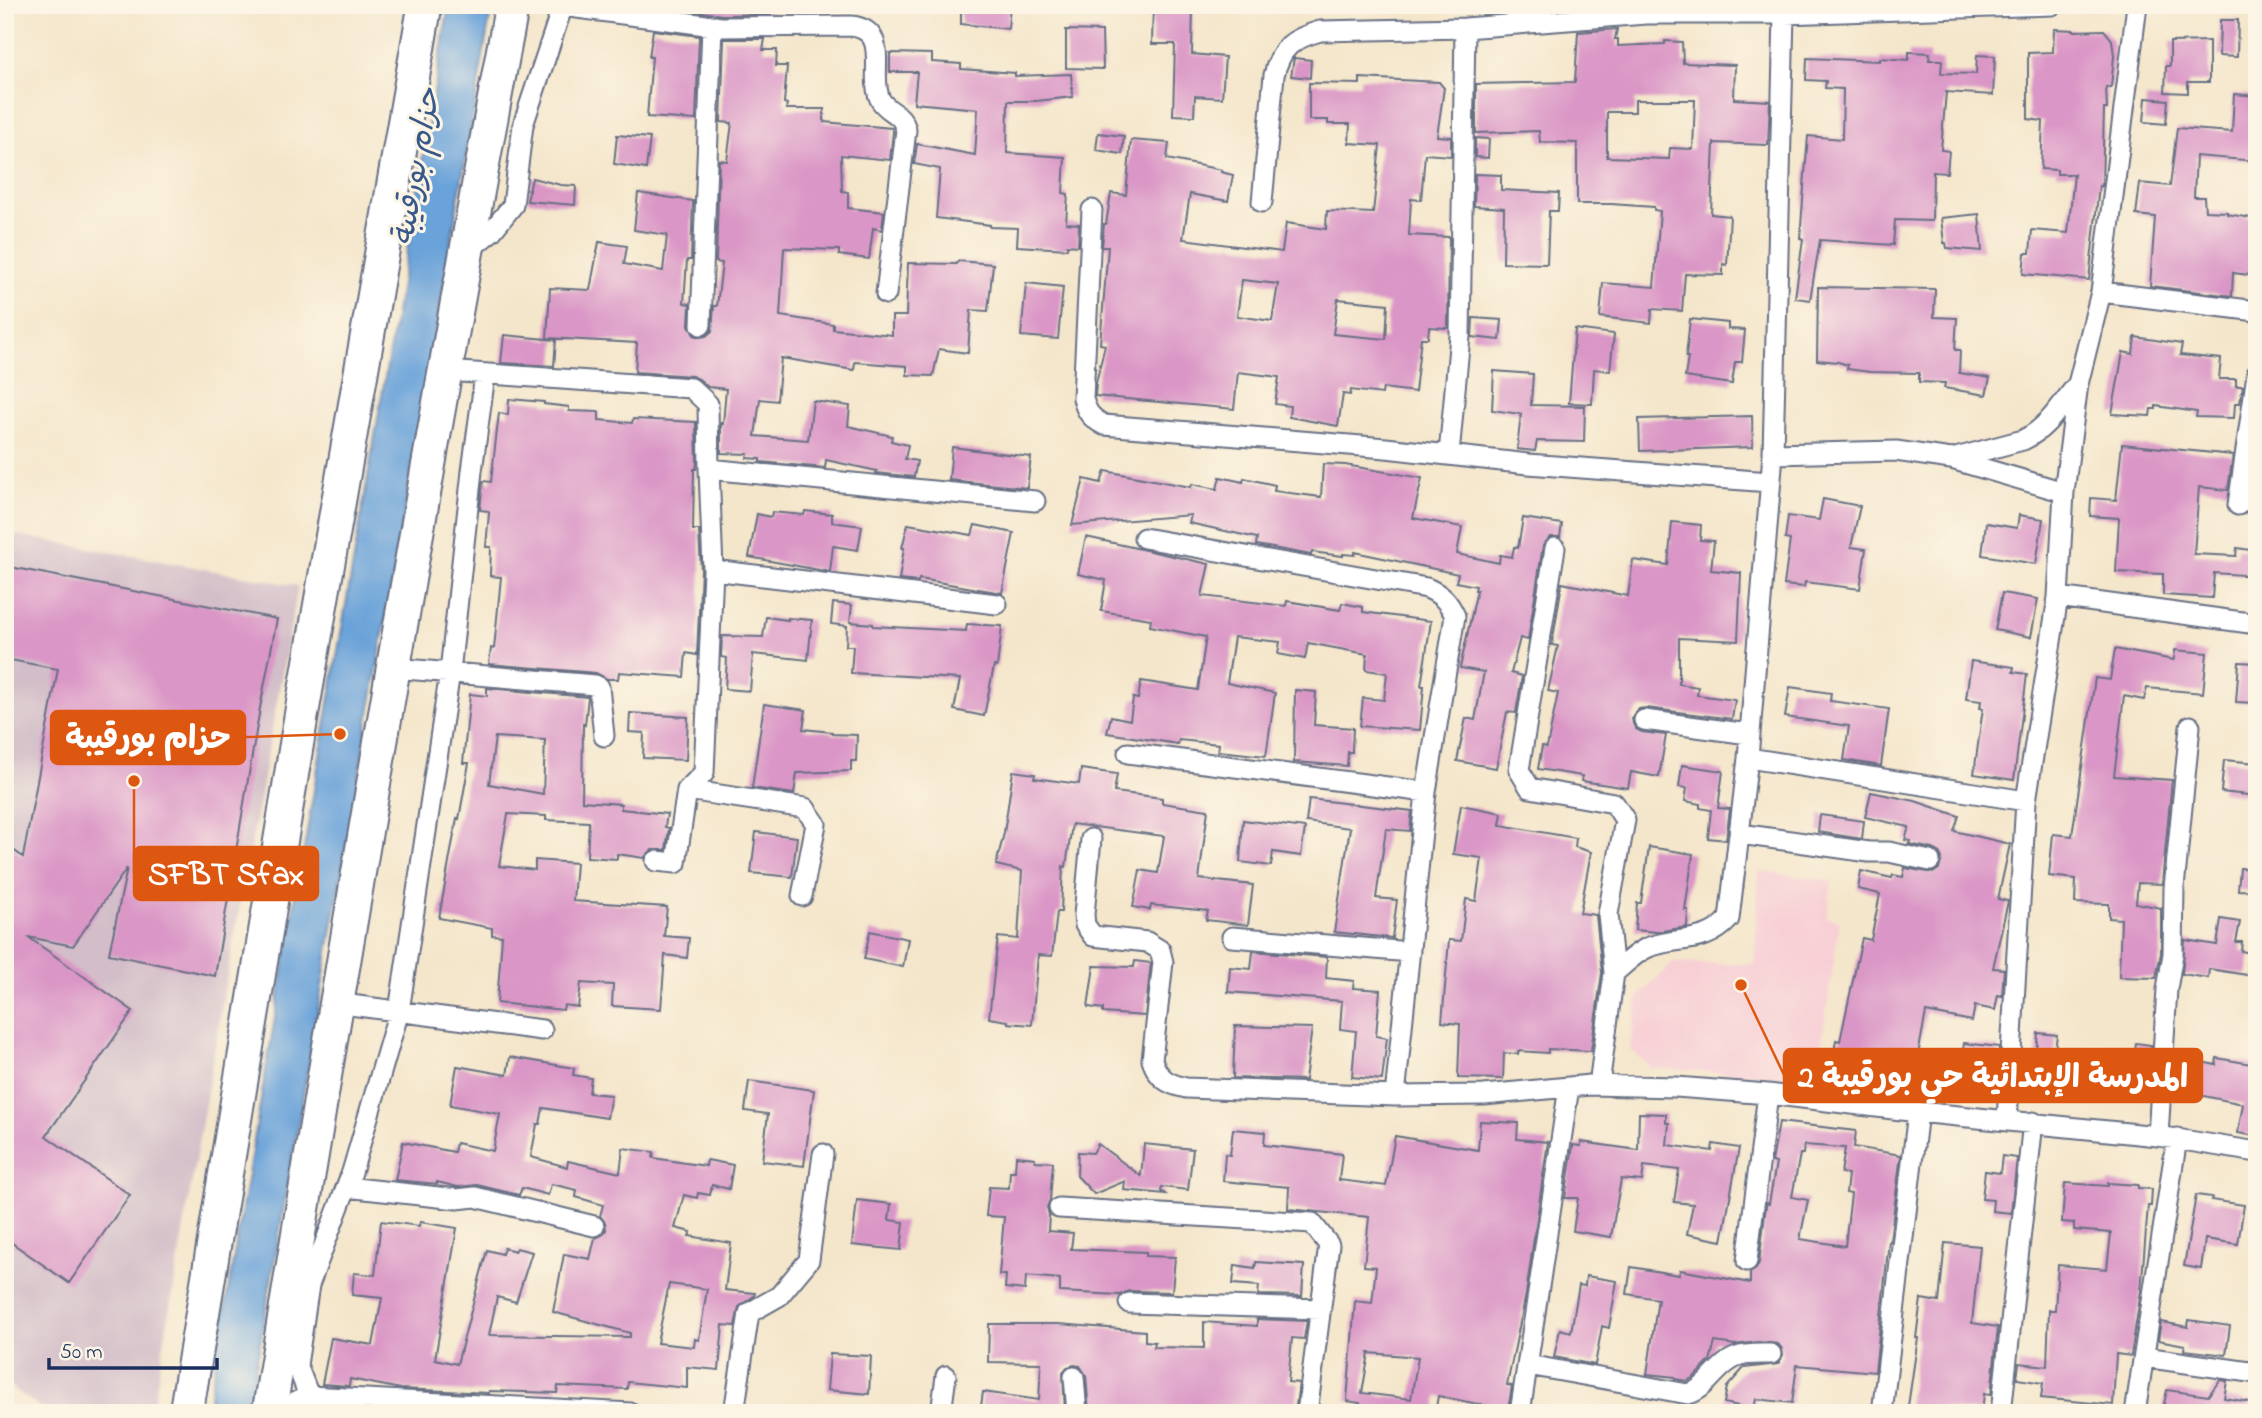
<svg xmlns="http://www.w3.org/2000/svg" width="2262" height="1418" font-family="'Indie Flower','Playpen Sans Arabic',sans-serif">
<style>
.built{fill:#f7cfd5}
.industrial{fill:#d2bdc8}
.water{fill:#6ba3d9;stroke:#43699c;stroke-width:2}
.building{fill:#da96c6;fill-rule:evenodd}
.lines{fill:none;stroke-linecap:round;stroke-linejoin:round}
.minor-casing{stroke:#676f84;stroke-width:23}
.trunk-casing{stroke:#676f84;stroke-width:37}
.minor{stroke:#fff;stroke-width:19}
.trunk{stroke:#fff;stroke-width:33}
.labels{text-anchor:middle;dominant-baseline:central;stroke-width:6;stroke-linejoin:round;paint-order:stroke}
.water-label{font-size:32px;font-style:italic;fill:#375889;stroke:#fcf5e5}
.leader{fill:none;stroke:#de5710;stroke-width:2.5}
.callout-dot{fill:#de5710;stroke:#fcf5e5;stroke-width:2.5}
.callout{fill:#de5710;stroke:#de5710;stroke-width:2.5}
.callout-label{font-size:32px;text-anchor:middle;font-weight:bold;fill:#fff}
</style>
<rect width="100%" height="100%" fill="#fcf5e5"/>
<filter id="ink" filterUnits="userSpaceOnUse"><feTurbulence type="fractalNoise" baseFrequency=".0143" numOctaves="2"/><feDisplacementMap in="SourceGraphic" scale="14" xChannelSelector="R" yChannelSelector="G"/><feConvolveMatrix kernelMatrix="1 2 1 2 8 2 1 2 1" color-interpolation-filters="sRGB"/></filter>
<filter id="wash" filterUnits="userSpaceOnUse"><feTurbulence type="fractalNoise" baseFrequency=".00686" numOctaves="4" result="noise"/><feDisplacementMap in="SourceGraphic" scale="28" xChannelSelector="R" yChannelSelector="G"/><feGaussianBlur stdDeviation="1.57" result="paint"/><feColorMatrix in="noise" values="0 0 0 0 0 0 0 0 0 0 0 0 0 0 0 0 0 1.4 0 .05"/><feComposite in="paint" operator="in"/></filter>
<g filter="url(#wash)">
<rect width="100%" height="100%" fill="#f4e6cb"/>
<path class="built" d="M1759,871L1832,881L1827,918L1840,921L1816,1079L1651,1068L1630,1049L1638,997L1673,963L1754,964Z"/>
<path class="industrial" d="M5,533L298,586L227,976L152,1413H48L5,1383Z"/>
<path class="water" d="M449,5H492L248,1413H207Z"/>
<g id="blocks">
<path class="building" d="M657,5H772L770,14L722,15Z
M961,5H1010L1008,29L961,24Z
M1153,5H1193L1192,54L1225,57L1222,98L1195,96L1194,116L1173,115L1175,44H1152Z
M2220,20H2238L2237,57L2219,56Z
M1617,29L1615,39H1618V46L1665,44V41L1682,42L1683,63L1735,65L1734,99L1770,101L1768,145L1714,143L1711,214L1730,216L1727,265L1723,264V275L1685,274L1682,311L1652,309L1651,323L1600,317L1603,283L1654,287L1660,211L1654,210V207L1611,204H1577V143L1540,142L1539,131L1476,133V84L1575,82L1578,32ZM1635,100H1695L1693,149L1670,148L1669,159L1607,157V112H1635Z
M2054,29L2074,30V31L2104,30L2112,40L2114,56L2111,87H2106L2107,109H2104L2102,186H2099L2089,280L2023,274L2025,253H2030L2032,230L2068,233L2074,174H2057V170L2041,169L2043,121L2028,119V53L2053,52Z
M653,30L699,36L696,120L647,117L652,57H649Z
M1066,30L1102,31L1103,69L1066,68Z
M724,39H765L763,50H777L776,66H787L784,103L787,104L786,109H824V122L892,128L893,131L890,160L841,155L842,191L848,192V208L884,212L882,230L873,228L869,259L839,255V250L784,248L780,316L833,324V329L892,335V316H906L908,263L957,264L958,261L993,264L988,311L971,310L968,353L939,349L933,376L907,375V366L855,362L854,370L781,358L777,401L760,399L755,436L808,440L813,401L850,406L848,426L892,436L891,441L908,445L905,459L917,461L914,477L876,473L877,471L826,460L825,468L760,462V459L747,458L748,454L721,453V423L723,424L726,389L708,387L699,379L692,376L635,372L637,343L547,338L550,288L590,290L599,242L627,246L624,264L663,271L667,235L634,230L638,193L693,201L691,260H687L684,303L690,304L689,325L694,335L700,337L706,336L712,331L714,306H717L722,263L716,262L719,160L727,161L732,123L721,122Z
M2209,41V82H2188V93L2165,92L2166,66H2170V42Z
M1909,52L1930,53L1929,60H1942L1941,73L1976,74L1977,55L1995,56L1993,95L1946,92L1941,150L1949,151L1947,173L1933,172L1932,221L1895,220L1893,245L1820,240L1810,300L1795,298L1803,239L1800,238L1808,136L1842,139L1843,89L1825,88L1826,81L1806,80L1807,58L1880,61V58L1909,60Z
M890,53L932,54V62L961,64V69L1015,73V76L1071,74L1073,97L1036,101H1008L1007,153L1065,157L1063,193L1068,194L1066,223L1079,224L1078,246L1067,245V249L1017,246L1018,228L990,227V225L936,218L940,169L914,164L917,144L975,155L978,109L914,103L917,72H890Z
M1294,58L1311,60L1310,78L1291,76Z
M1360,78L1439,82L1444,88L1437,136L1451,137V156L1425,154L1421,200L1411,199L1409,235L1449,237L1448,328L1429,327L1428,338H1421L1415,392L1383,388L1382,394L1351,390L1350,395L1343,394L1338,426L1289,417L1290,406L1275,404L1279,377L1238,372L1234,409L1095,396L1096,383L1105,345L1100,344L1108,247H1102L1104,224H1106L1111,193L1126,195L1131,140L1169,143L1167,159L1222,170L1221,172L1233,175L1228,201L1190,194L1183,239L1282,252L1286,223L1326,229L1327,211L1373,213L1380,145L1349,143L1350,124H1328V120H1309V83L1360,84ZM1242,280L1278,284L1272,321L1237,316ZM1338,299L1388,304L1386,339L1333,334Z
M2234,94L2257,96V161L2196,156L2194,197H2204L2205,211L2227,212V214L2257,219V276L2233,273L2232,296L2150,286L2155,217L2136,215L2140,183L2170,186L2177,128L2232,132Z
M2146,98L2168,100L2166,124L2144,122Z
M1098,133L1124,136L1122,154L1096,150Z
M617,135L650,138L646,169L614,164Z
M1475,138L1489,139L1488,158L1475,157Z
M1475,174L1501,175V190L1559,193L1558,211H1549L1547,264L1503,263L1504,208L1474,206Z
M532,178L561,185L576,186L575,205L527,201Z
M1979,214L1982,251L1947,248L1946,243H1944L1941,218Z
M1026,283L1063,287L1058,339L1021,336Z
M1818,287L1935,289L1934,317L1957,318L1955,350H1960L1959,373L1990,378L1986,395L1944,388L1945,383L1919,382V373L1870,372L1847,369L1848,365L1838,362L1817,360Z
M1473,318L1502,320L1500,340L1472,337Z
M1690,319L1728,323V329L1745,330L1742,362H1735L1732,384L1685,377L1688,357H1686Z
M1575,329L1614,334L1610,371L1594,369L1592,404L1569,403Z
M504,335L556,340L554,366L501,363Z
M2135,337L2182,344L2180,355L2221,359L2219,379H2236V386H2243L2240,403H2235L2234,418L2196,417L2197,412L2156,406V409H2151L2150,416L2112,414L2123,352L2133,354Z
M1494,371L1533,374L1531,405L1585,406L1584,442L1537,441L1535,451L1517,449L1521,414L1492,410Z
M509,399L544,402V404L569,407V411L599,412V420L632,423L633,419L696,422L697,463L696,469H694L693,530H699L701,570L697,655L686,653L684,677L619,672L618,679H607L596,673L489,664L491,648L494,649L501,577L490,576L491,547H486L489,513L488,511L480,510L483,481L491,482L499,413L508,415Z
M1752,416L1753,447L1640,451L1639,419Z
M2122,444L2233,455L2228,490L2199,487L2194,554L2236,556L2237,548L2257,551V576L2214,573L2212,598L2163,595V574L2116,572L2119,518L2090,516L2091,498L2116,500Z
M952,447L1031,457L1027,488L949,480Z
M1323,464L1345,465L1422,478L1413,518L1462,527L1457,554L1499,563L1500,555L1512,557L1514,547L1518,548L1523,518L1562,524L1560,537H1550L1543,546L1528,640L1520,638L1511,673L1522,676L1516,713L1507,712L1496,768L1457,761L1466,718L1475,720L1484,672L1460,668L1477,590H1475L1476,586L1456,582L1458,574L1355,552V555L1343,554V556L1312,552L1311,555L1256,545L1257,538L1189,523L1191,515L1072,525L1084,479L1101,483L1105,471L1191,487L1192,484L1217,489L1220,477L1243,482L1244,478L1275,485L1274,491L1321,497Z
M1823,499L1860,506L1851,547L1866,549L1860,589L1805,582L1804,587L1784,585L1790,540L1785,539L1788,516L1819,520Z
M805,511L832,514V522L862,526L858,550L833,546L830,572L749,557L757,514L771,517L772,512L804,515Z
M2019,515L2043,519L2036,564L1982,555L1986,523L2017,528Z
M1672,522L1701,525L1700,540L1714,541L1711,570L1741,573L1738,641L1679,638V684L1698,687L1697,695L1735,700L1732,719L1646,708L1639,709L1632,718L1633,724L1636,729L1642,732L1666,735L1659,777L1631,772L1628,788L1581,781L1582,776L1538,769L1542,746L1547,747L1558,693L1548,691L1558,646L1552,645L1562,583L1628,596L1633,560L1668,565Z
M908,524L972,535L975,525L1014,533L1002,593L919,579L918,582L899,580L904,548H902Z
M1086,537L1209,564L1202,596L1286,606L1287,601L1340,610L1342,603L1363,607V612L1431,621L1421,686H1424L1420,730L1360,726L1363,698L1384,700L1387,673L1366,670L1367,654L1308,643L1305,659L1278,654L1280,642L1234,637L1227,683L1275,693L1266,756L1218,751L1219,744L1179,740L1178,744L1107,733L1111,716L1130,720L1133,698L1138,699L1141,681L1198,690L1206,637L1150,626L1151,619L1101,611L1106,580L1078,574Z
M5,566L277,619L260,708L215,976L109,954L127,868L73,946L28,937L133,1011L46,1136L130,1195L69,1283L5,1238V844L23,857L58,669L5,659Z
M2002,593L2038,599L2031,637L1995,630Z
M833,603L852,605L850,622L873,624V626L966,631L967,624L1002,626L997,667L994,666L984,716L954,710L960,679L851,673L853,646H846L847,626L831,624Z
M766,617L788,620V618L812,620L808,660L753,654L750,691L725,689L727,658L721,657L722,636L763,637Z
M2115,649L2174,660L2175,650L2207,653L2203,693L2147,688L2144,700L2124,696L2114,776L2172,780L2162,884L2138,883L2136,903L2161,908V953L2156,978L2119,977L2121,919L2109,918V904L2075,903L2076,879L2049,876L2053,834L2072,836L2095,678L2110,680Z
M1971,661L2014,667L2013,672L2027,674L2014,780L1974,774L1983,708H1980L1981,701L1966,699Z
M2239,662L2257,663V692H2255L2254,703L2236,702Z
M1790,687L1831,693L1830,701L1889,709L1881,766L1844,760L1849,726L1785,717Z
M487,688L588,697L585,725L583,724L582,801L621,804V809L667,814L665,827L669,828L666,850H652L644,858L617,854V859L587,857L589,822L546,820V816L508,814L499,866L535,870V860L576,863L573,901L667,907L664,936L689,938L687,958L665,955L661,1009L612,1006L613,985L581,983L578,1007L564,1005L563,1010L497,1003L502,936L492,935V928L439,918L457,818L459,819L469,763H463L470,694L487,696ZM495,737L545,740L543,794L489,784Z
M1295,690L1316,692L1314,725L1353,728L1352,752H1348L1347,766L1294,762Z
M764,704L806,710L803,729L832,732V734L857,735L856,761H851V771L797,773L794,794L752,788Z
M630,713L688,717L686,760L643,758L644,733L629,732Z
M2224,760L2257,763V796L2221,792Z
M1682,765L1723,771L1718,808L1730,809L1726,840L1708,838L1711,810L1700,808V804L1685,801L1687,788L1679,787Z
M1081,769L1117,774L1114,792L1162,798V803L1208,810L1199,879L1253,885L1248,925L1206,920L1208,911L1151,905L1150,910L1133,907L1140,870L1158,873L1164,836L1072,824L1066,867L1063,866L1061,912H1057L1052,956L1038,955L1032,1025L1008,1023V1021L989,1018L998,937L1018,939L1022,871L996,865L1004,833L1013,771L1035,774L1034,778L1079,784Z
M1871,792L1915,801L1959,816L1954,831L2010,844L1998,899L2008,901L1993,968L2004,969L2002,996L1998,995L1995,1010L1975,1006L1972,1021L1926,1012L1918,1055L1899,1051L1892,1089L1830,1079L1836,1040L1840,1041L1862,938L1871,940L1880,894L1858,889L1861,871L1892,878L1893,875L1903,877L1905,868L1933,873L1939,869L1942,858L1939,852L1933,849L1909,844L1910,841L1905,840L1909,827L1865,817Z
M1309,799L1412,811L1410,831L1386,829L1376,898L1397,900L1392,938L1334,932L1350,828L1306,822Z
M1461,805L1502,813L1500,825L1576,838L1575,847L1591,852L1580,913L1596,915L1602,973L1591,1051L1548,1049V1053L1518,1051V1054L1504,1053L1503,1079L1458,1078L1460,1024L1442,1022L1449,940L1461,941L1466,899L1476,901L1482,858L1453,854Z
M1820,815L1864,821L1862,839L1818,832Z
M1243,820L1305,828L1301,856L1273,852L1271,866L1240,862Z
M756,832L797,837L792,877L751,873Z
M1649,847L1693,854L1685,910H1688L1687,927L1656,932L1635,930L1637,903H1641Z
M2240,868L2257,869V891L2238,890Z
M2221,919L2240,922L2236,942H2242L2241,951L2251,953L2247,975L2209,969L2208,978L2182,974L2185,940L2217,945Z
M870,931L908,939L903,967L864,959Z
M1253,951L1327,957L1326,978L1354,981L1353,988L1380,990L1376,1036L1387,1038L1382,1080L1352,1077L1356,1031L1340,1029L1342,1001L1228,992L1230,967L1251,969Z
M1135,961L1151,963L1145,1016L1103,1013V1009L1088,1007L1094,966L1134,967Z
M1235,1026L1312,1028L1305,1080L1233,1078Z
M2038,1033L2057,1035L2051,1080L2033,1077Z
M1964,1043L1999,1047L1996,1094L1962,1090L1965,1071H1960Z
M2136,1043L2151,1045L2150,1067L2143,1066L2141,1089L2104,1086L2107,1057L2134,1059Z
M510,1057L574,1068L573,1075L591,1078L589,1093L611,1095L607,1118L543,1108L540,1124H537L531,1157L567,1167L568,1161L620,1173L623,1148L654,1152L653,1158L706,1166L707,1160L733,1165L729,1189L712,1185L710,1195L698,1193L697,1198L684,1195L675,1228L691,1232L689,1236L731,1243L725,1290L755,1293L754,1296L739,1307L735,1326L723,1325L719,1370L687,1367V1388L628,1382L627,1389L558,1386L557,1393L489,1391V1393L401,1389L350,1379L349,1386L322,1384L331,1338L373,1345L382,1298L352,1295L354,1273L375,1275L381,1221L419,1226L420,1222L457,1228L435,1359L457,1364L487,1250L502,1254L504,1248L515,1251L516,1248L532,1252L516,1302L497,1297L489,1335L630,1337V1333L553,1312L564,1254L590,1259L595,1238L602,1235L606,1230L605,1222L600,1216L603,1205L576,1197L577,1190L551,1184L548,1195L522,1188L519,1195L477,1185L458,1187L437,1182V1184L395,1180L403,1142L454,1152L456,1143L493,1151L500,1114L450,1105L457,1066L507,1075ZM669,1284L707,1289L699,1340L695,1339L694,1347L657,1343Z
M2217,1058L2257,1065L2255,1136L2238,1133L2243,1104L2194,1094L2201,1062L2216,1065Z
M749,1081L814,1090L804,1166L762,1161L768,1114L745,1111Z
M1639,1113L1666,1114V1123H1669L1667,1145L1712,1151L1713,1144L1739,1148L1722,1241L1687,1234L1693,1204L1674,1202L1679,1170L1644,1166L1642,1181L1621,1179L1611,1237L1573,1231L1578,1198H1565L1573,1145L1581,1146V1142L1638,1150Z
M1480,1121L1518,1123L1517,1139L1548,1142L1526,1294L1507,1385L1512,1386L1508,1410L1438,1396L1435,1413H1359L1360,1403L1347,1401L1355,1301L1372,1303L1376,1267L1364,1266L1369,1217L1288,1209L1289,1187L1223,1181L1225,1154L1230,1155L1233,1129L1265,1132L1264,1145L1342,1154L1339,1180L1386,1186L1395,1136L1478,1150ZM1369,1353L1418,1357L1411,1399L1362,1393Z
M1779,1122L1856,1131L1854,1147L1901,1155L1890,1241H1889L1875,1372L1797,1365L1792,1403L1756,1399L1754,1409L1724,1403L1727,1387L1744,1368L1778,1364L1783,1355L1782,1349L1778,1344L1758,1342L1735,1345L1715,1342L1710,1361L1694,1377L1687,1381L1675,1379V1377L1647,1374L1658,1299L1627,1294L1631,1267L1679,1275L1680,1270L1750,1283V1273L1756,1269L1759,1263L1766,1206L1767,1203L1769,1204L1776,1163L1772,1162ZM1804,1145L1845,1148L1841,1173L1848,1174L1846,1193L1851,1194L1845,1246L1800,1239L1808,1200L1792,1197L1800,1154H1803Z
M1098,1144L1141,1176L1144,1144L1193,1149L1188,1190L1162,1187L1161,1191L1165,1194L1124,1190L1125,1181L1094,1194L1077,1176L1078,1152L1093,1153Z
M1016,1156L1035,1158V1161L1053,1162L1050,1200L1047,1207L1049,1215L1048,1231L1073,1233L1071,1249L1146,1252V1256L1175,1257L1172,1292L1129,1291L1120,1295L1060,1292V1279L1026,1276L1025,1290L1005,1288L1006,1275H999L1004,1217L986,1216L989,1187L1009,1188L1010,1171H1015Z
M2002,1156L2017,1158L2011,1213L1992,1211L1993,1200L1982,1199L1985,1171L2000,1173Z
M2065,1183L2108,1186V1183L2138,1185V1188L2152,1189L2151,1206H2148L2141,1291L2131,1356L2116,1354L2113,1405L2041,1398L2043,1383L2017,1379L2019,1363L2047,1366L2049,1310H2055L2058,1265L2107,1269L2111,1233L2074,1230V1223L2062,1222Z
M2196,1195L2212,1197L2211,1200L2244,1205L2238,1244L2205,1239L2201,1269L2184,1266Z
M857,1200L891,1204L889,1220L904,1222L901,1250L852,1245Z
M1945,1243L1980,1246L1972,1323L1998,1327L1991,1395L1984,1394L1982,1413L1927,1406L1926,1413H1907L1918,1338H1916L1921,1299L1939,1302Z
M1256,1262L1304,1265L1302,1296L1258,1295L1259,1286L1233,1284L1235,1265L1255,1268Z
M1586,1276L1617,1281L1609,1328L1602,1326L1595,1365L1554,1357L1560,1329L1571,1332L1579,1285L1585,1286Z
M1257,1319L1307,1321L1304,1339L1292,1338L1288,1382L1299,1383L1295,1413H1089L1086,1375L1080,1366L1074,1365L1067,1367L1063,1372L1065,1413H980L983,1392L1039,1400L1041,1363L988,1362L989,1324H1058L1145,1331V1341L1155,1342L1154,1347L1204,1348V1322L1257,1326Z
M2189,1320L2230,1326L2226,1355L2184,1350L2185,1345L2158,1340L2161,1322L2188,1327Z
M830,1354L871,1356L869,1394L827,1390Z
M2220,1380L2227,1381L2224,1398L2250,1402L2249,1413H2162L2167,1390L2208,1396Z"/>
</g>
</g>
<g filter="url(#ink)">
<use href="#blocks" fill-opacity="0" stroke="#676f84" stroke-width="2"/>
<g class="lines">
<g class="minor-casing">
<path id="minor" d="M1646,5V14H1784L2052,5
M562,6L721,27L851,26C893,30 867,78 881,101C890,114 902,112 906,130L886,294
M1262,202L1274,75C1281,47 1292,39 1320,31L1465,28L1646,14
M1092,210L1083,398C1086,412 1091,418 1104,425L1386,448L1528,464L1770,482
M467,251L492,231L513,205L523,125L563,5
M2101,292L2257,311
M701,325L712,25
M446,371L691,388L708,404L709,469
M1449,454L1460,336L1465,28
M1773,454L1896,451L1951,459L2064,492
M1952,459L2023,440C2047,429 2061,405 2077,385
M2238,505L2257,374
M1144,538L1427,588C1442,595 1448,601 1455,616L1426,792L1395,1096
M1555,548L1519,770L1530,788L1614,803L1625,820L1608,914L1614,973
M713,570L997,604
M2058,597L2257,624
M393,668L595,685L599,687L604,736
M1644,720L1749,734
M1128,753L1426,792
M1748,758L2026,801
M687,790L805,808L816,824L802,896
M1740,834L1869,852H1889L1930,861
M1091,839L1084,915L1085,925L1093,936L1147,942L1160,950L1163,962L1152,1060C1158,1078 1167,1084 1186,1088L1395,1096L1484,1095L1590,1085L1676,1087L1768,1094L1918,1112L2158,1136L2257,1152
M656,861L676,863L687,790L704,773L713,570L709,469L1035,501
M1232,937L1410,952
M335,1003L542,1030
M1599,1085L1614,973C1625,964 1636,952 1649,947C1679,936 1706,945 1729,919L1748,758L1773,454L1784,14
M2007,1120L2026,801L2058,597L2064,492L2078,384L2101,292L2137,5
M2158,1136L2167,989L2173,954L2174,888L2190,726
M346,1187L457,1199L475,1197L594,1226
M1059,1208L1312,1223L1329,1245L1307,1413
M1747,1261L1768,1094
M1129,1303L1321,1309
M2144,1357L2257,1373
M1528,1365L1688,1394C1708,1389 1717,1364 1737,1357C1747,1353 1760,1354 1771,1354
M1074,1377L1077,1413
M309,1396L297,1365L309,1285L352,1172L399,1011L450,672L472,471L485,375
M271,1403L287,1406L309,1396L631,1413
M734,1413L749,1313L779,1296L809,1260L823,1154
M941,1413L946,1376
M1520,1413L1569,1087
M1882,1413L1918,1112
M2001,1413L2033,1122
M2135,1413L2177,1138"/>
</g>
<g class="trunk-casing">
<path id="trunk" d="M186,1413L301,717L425,5
M269,1413C346,943 424,473 512,5"/>
</g>
<use href="#minor" class="minor"/>
<use href="#trunk" class="trunk"/>
</g>
</g>
<g class="labels">
<g class="water-label">
<text transform="translate(418 167) rotate(-80)">حزام بورقيبة</text>
</g>
</g>
<path class="leader" d="M340 734L245 737M134 781L134 873M1741 985L1784 1075"/>
<g class="callout-dot">
<circle cx="340" cy="734" r="7"/>
<circle cx="134" cy="781" r="7"/>
<circle cx="1741" cy="985" r="7"/>
</g>
<g class="callout">
<rect x="51" y="711" width="194" height="53" rx="7"/>
<rect x="134" y="847" width="184" height="53" rx="7"/>
<rect x="1784" y="1049" width="418" height="53" rx="7"/>
</g>
<g class="callout-label">
<text x="148" y="748">حزام بورقيبة</text>
<text x="226" y="884">SFBT Sfax</text>
<text x="1993" y="1087">المدرسة الإبتدائية حي بورقيبة 2</text>
</g>
<rect width="2262" height="1418" fill="none" stroke="#fcf5e5" stroke-width="28"/>
<path d="M49 1358v10h168v-10" fill="none" stroke="#1b2f5e" stroke-width="3.5"/>
<text x="60" y="1358" font-size="21" fill="#1b2f5e" stroke="#fcf5e5" stroke-width="5" paint-order="stroke">50 m</text>
</svg>
